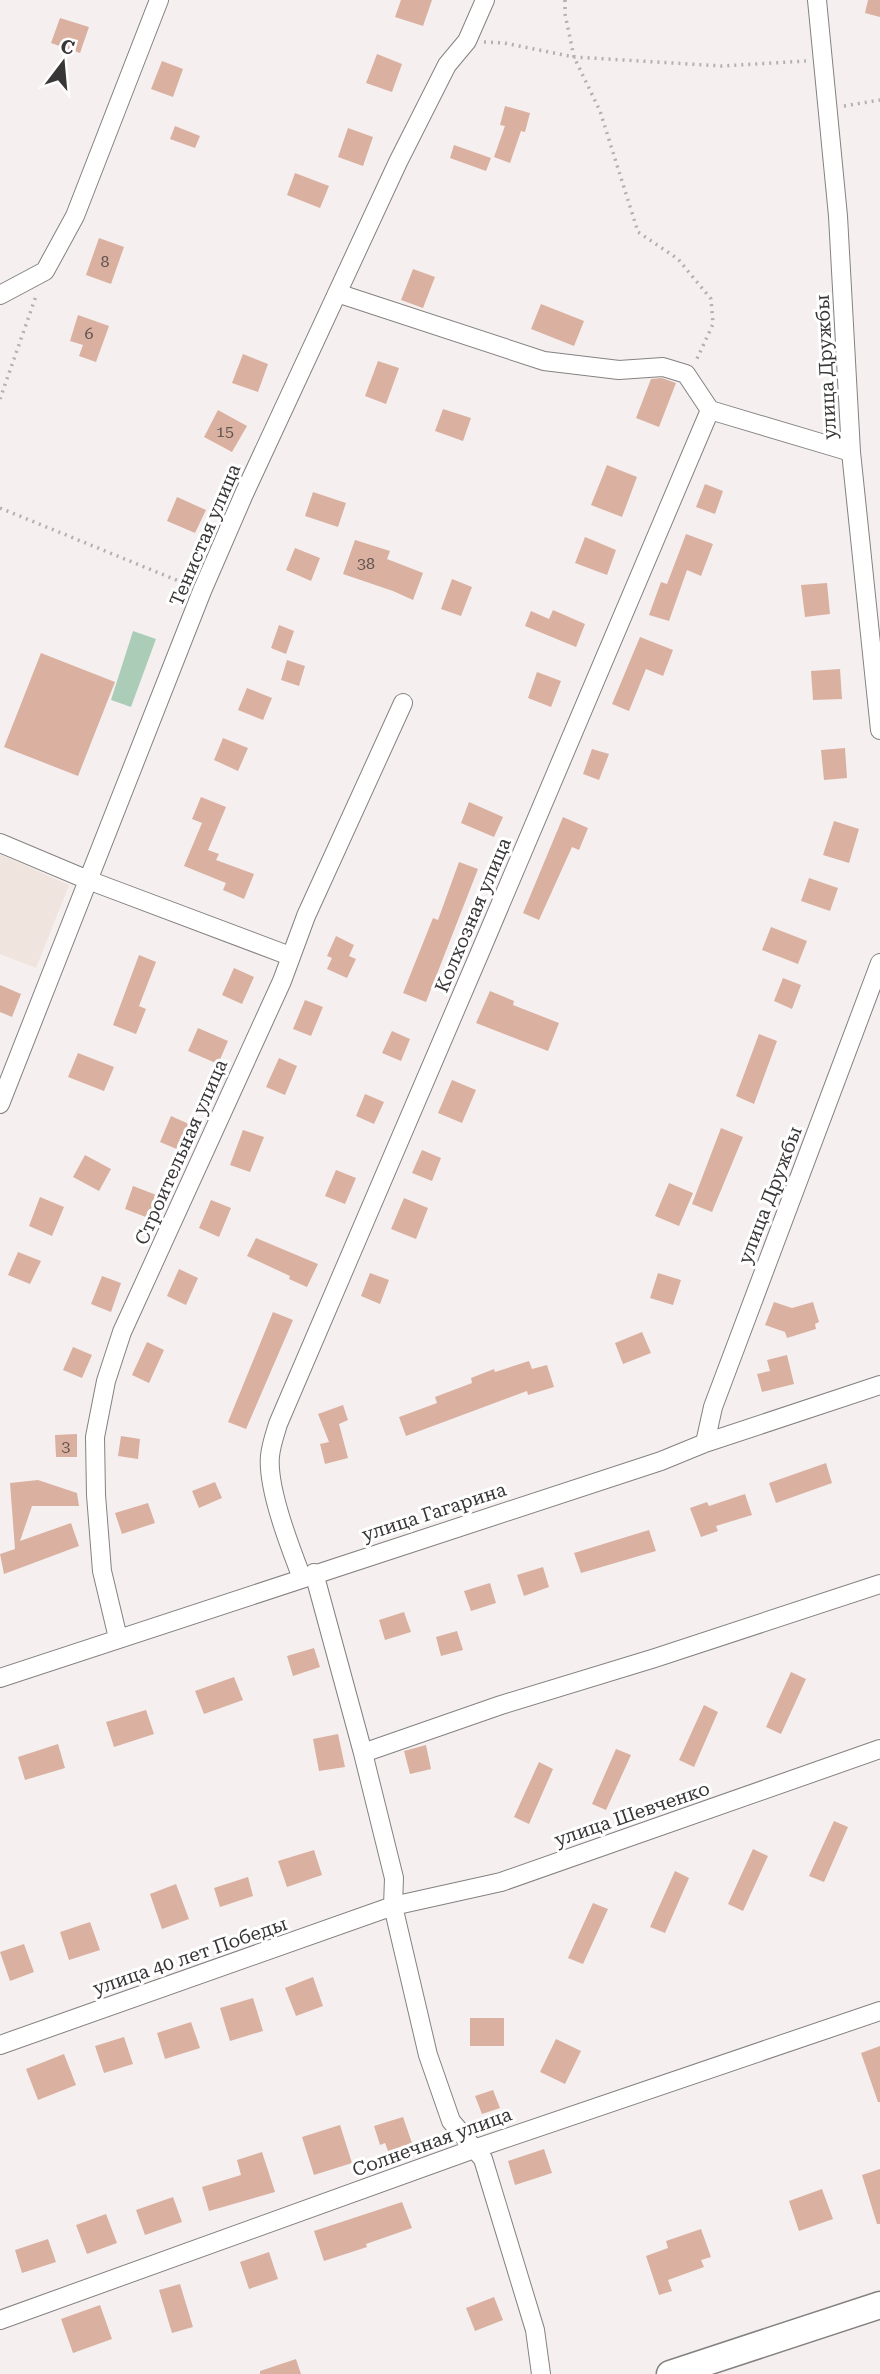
<svg xmlns="http://www.w3.org/2000/svg" width="880" height="2374" font-family="'Roboto Serif',serif">
<style>
.built{fill:#f0e4df}
.green{fill:#abcdb8}
.building{fill:#dab0a0}
.lines{fill:none;stroke-linecap:round;stroke-linejoin:round}
.street-casing{stroke:#858180;stroke-width:20}
.secondary-casing{stroke:#858180;stroke-width:29}
.path{stroke:#b4b0af;stroke-width:3.5;stroke-dasharray:2 5;stroke-linecap:butt}
.street{stroke:#fff;stroke-width:18}
.secondary{stroke:#fff;stroke-width:26}
.labels{text-anchor:middle;dominant-baseline:central;stroke-width:6;stroke-linejoin:round;paint-order:stroke}
.number-label{font-size:16px;fill:#605450}
.street-label{font-size:19px;fill:#383636;stroke:#fff}
</style>
<rect width="100%" height="100%" fill="#f5f0ef"/>
<path class="built" d="M0,854L69,885L36,968L0,954Z"/>
<path class="green" d="M133,631L156,639L131,707L111,700Z"/>
<path class="building" d="M401,0H432L423,26L395,17Z
M868,0H880V17L865,13Z
M60,18L89,27L80,53L51,43Z
M377,54L402,64L392,92L366,83Z
M162,61L183,69L173,97L151,89Z
M505,106L530,113L525,132L521,131L510,163L494,157L505,126L500,125Z
M175,126L200,136L195,148L170,139Z
M348,128L373,137L363,166L338,157Z
M454,145L491,158L486,171L450,158Z
M295,173L329,186L320,208L287,195Z
M99,238L124,247L111,284L86,275Z
M413,269L435,277L423,308L401,300Z
M541,304L584,321L574,346L531,329Z
M78,315L109,326L96,362L79,356L83,345L70,341Z
M243,354L268,364L258,392L232,383Z
M378,361L399,368L386,404L365,396Z
M662,378L676,383L659,427L636,418L651,379Z
M443,409L471,418L463,441L435,431Z
M218,410L247,426L232,452L204,437Z
M607,465L637,477L622,517L591,505Z
M705,484L723,491L715,514L696,507Z
M313,492L346,503L338,527L305,516Z
M177,497L206,510L195,533L167,521Z
M686,534L713,544L701,576L687,570L669,621L649,615L661,582L667,584Z
M585,537L616,550L607,575L575,563Z
M355,540L390,551L387,559L423,573L413,600L393,591L343,574Z
M295,548L320,558L311,581L286,570Z
M452,579L472,587L461,616L441,609Z
M827,583L830,614L805,617L801,585Z
M553,610L585,624L576,647L525,626L531,611L549,619Z
M279,625L294,631L286,654L271,648Z
M640,637L673,650L663,676L646,669L629,711L612,704Z
M41,653L115,682L78,776L4,747Z
M287,660L305,666L299,686L281,680Z
M840,669L842,699L813,700L811,671Z
M537,672L561,681L551,707L528,698Z
M247,688L272,698L263,720L238,710Z
M223,738L248,748L238,771L214,760Z
M845,748L847,778L824,780L821,750Z
M592,749L609,754L599,780L583,774Z
M201,797L226,807L208,850L219,854L216,860L254,874L244,899L223,890L226,883L184,866L202,823L192,819Z
M469,802L503,817L494,837L461,823Z
M563,817L588,828L579,850L572,847L539,920L523,913Z
M834,821L859,829L849,863L823,855Z
M459,862L478,869L426,1002L403,993L433,918L438,920Z
M809,878L838,888L830,911L801,901Z
M771,927L807,941L798,964L762,950Z
M336,936L354,945L349,956L356,959L347,978L327,969L332,958L327,956Z
M139,955L156,962L139,1006L146,1009L136,1034L113,1025Z
M234,968L254,977L242,1004L222,995Z
M783,978L801,985L792,1009L774,1001Z
M0,985L21,994L12,1017L0,1012Z
M490,991L514,1001L513,1005L559,1023L548,1051L476,1023Z
M305,1000L323,1007L311,1036L293,1029Z
M198,1028L228,1041L218,1064L188,1051Z
M392,1031L410,1039L401,1061L382,1053Z
M759,1034L777,1041L754,1104L736,1096Z
M78,1053L114,1067L104,1091L68,1077Z
M279,1058L297,1066L285,1095L266,1087Z
M452,1080L476,1090L462,1123L438,1113Z
M365,1094L384,1102L374,1124L356,1116Z
M171,1116L189,1124L179,1150L160,1142Z
M721,1128L743,1137L712,1212L692,1204Z
M243,1130L264,1137L250,1172L230,1165Z
M422,1150L441,1158L432,1181L412,1173Z
M85,1155L111,1169L99,1191L73,1177Z
M336,1170L356,1178L345,1204L325,1196Z
M669,1183L693,1193L679,1226L655,1216Z
M133,1186L159,1196L151,1219L125,1209Z
M40,1197L64,1207L52,1236L29,1226Z
M404,1198L428,1208L416,1239L391,1229Z
M211,1200L231,1208L219,1237L199,1228Z
M256,1238L318,1264L307,1287L289,1279L290,1276L247,1256Z
M18,1252L41,1261L30,1284L8,1275Z
M179,1269L198,1278L186,1305L167,1296Z
M370,1273L389,1280L380,1304L361,1296Z
M658,1273L681,1280L673,1305L650,1298Z
M102,1276L121,1283L111,1312L91,1304Z
M774,1302L792,1308L813,1302L819,1322L815,1324L816,1329L787,1338L785,1332L765,1325Z
M273,1312L293,1320L246,1429L228,1422Z
M642,1332L651,1353L623,1364L615,1343Z
M147,1342L164,1350L149,1383L132,1375Z
M73,1347L92,1355L82,1378L63,1370Z
M787,1355L794,1384L762,1392L757,1374L770,1371L767,1360Z
M529,1361L532,1369L547,1365L554,1387L528,1395L527,1391L406,1436L399,1417L437,1403L435,1397L472,1383L471,1378L494,1369L495,1372Z
M343,1405L348,1420L339,1424L348,1458L325,1464L320,1444L329,1442L318,1414Z
M77,1434V1457H56L55,1435Z
M121,1436L140,1439L138,1459L118,1456Z
M826,1463L832,1483L776,1503L769,1483Z
M38,1480L77,1493L79,1506H32L20,1541L71,1523L79,1546L4,1574L0,1554L15,1549L10,1483Z
M215,1482L222,1498L199,1508L192,1491Z
M745,1494L752,1515L716,1526L718,1531L701,1537L690,1508L707,1502L709,1506Z
M148,1503L155,1523L122,1534L115,1513Z
M649,1530L656,1551L581,1573L574,1553Z
M543,1567L549,1587L524,1596L517,1575Z
M490,1583L496,1603L471,1611L464,1591Z
M404,1612L411,1632L385,1640L379,1620Z
M457,1631L463,1650L441,1656L436,1637Z
M314,1648L320,1667L293,1676L287,1656Z
M791,1672L806,1679L781,1734L766,1727Z
M234,1677L243,1700L204,1714L195,1691Z
M704,1705L718,1712L694,1767L679,1760Z
M146,1710L154,1734L114,1747L106,1722Z
M338,1734L345,1767L319,1771L313,1739Z
M58,1744L65,1768L25,1780L18,1757Z
M426,1745L431,1769L410,1774L404,1751Z
M616,1749L631,1755L606,1810L592,1804Z
M539,1762L553,1769L529,1824L514,1817Z
M834,1821L848,1827L824,1882L809,1876Z
M753,1849L768,1856L743,1911L728,1904Z
M314,1850L322,1875L287,1887L278,1861Z
M675,1871L689,1878L665,1933L650,1927Z
M248,1877L253,1896L220,1907L214,1888Z
M176,1884L189,1919L162,1929L150,1894Z
M593,1903L608,1909L583,1964L568,1958Z
M90,1922L100,1950L69,1960L60,1932Z
M24,1944L34,1972L10,1981L0,1952Z
M313,1977L323,2006L296,2016L285,1988Z
M253,1998L263,2031L230,2041L220,2008Z
M470,2018H504V2046H470Z
M191,2022L200,2048L165,2059L157,2033Z
M124,2037L133,2064L104,2073L95,2046Z
M556,2039L581,2051L565,2084L540,2072Z
M880,2046V2102H878L861,2053Z
M64,2054L76,2085L38,2100L26,2069Z
M493,2090L500,2108L482,2114L475,2096Z
M403,2117L412,2143L388,2151L385,2143L380,2145L374,2126Z
M340,2125L352,2163L314,2175L302,2137Z
M544,2149L552,2173L515,2185L508,2161Z
M262,2152L275,2192L209,2211L202,2187L241,2175L237,2160Z
M880,2169V2224H877L862,2175Z
M822,2189L833,2219L799,2231L789,2201Z
M173,2197L182,2222L145,2235L136,2210Z
M402,2202L412,2228L366,2244L367,2247L324,2261L314,2231Z
M106,2214L117,2243L87,2254L76,2225Z
M701,2229L711,2257L701,2260L704,2267L668,2280L672,2291L659,2295L646,2256L668,2248L666,2241Z
M48,2239L56,2262L22,2273L15,2250Z
M269,2252L278,2279L249,2289L240,2262Z
M180,2284L193,2327L172,2333L159,2290Z
M494,2297L503,2320L475,2331L466,2308Z
M100,2305L112,2339L73,2353L61,2319Z
M296,2359L301,2374H260V2371Z"/>
<g class="lines">
<g class="street-casing">
<path id="street" d="M817,0L838,216L851,452L880,730
M337,293L544,361L619,370L663,367L686,374L710,410
M0,295L45,271L75,216L159,0
M0,843L88,880L290,956
M0,1104L202,591L244,494L398,162L447,65L467,41L485,0
M705,1443L713,1407L880,963
M314,1573L363,1753L394,1878L393,1906L428,2055L451,2121L483,2159L535,2330L541,2374
M302,1578C290,1547 267,1488 270,1456C271,1445 275,1434 278,1424C425,1087 565,748 710,410L851,452
M118,1638L102,1571L96,1495L95,1437L106,1381L122,1332L282,981L306,916L403,703
M0,1678L661,1461L705,1443L880,1385
M363,1753L501,1705L655,1658L880,1584
M0,2045L393,1906L501,1882L880,1749
M0,2320L474,2149L880,2011"/>
</g>
<g class="secondary-casing">
<path id="secondary" d="M670,2374L880,2305"/>
</g>
<path class="path" d="M565,0V14L574,57L600,111L638,232L678,259L711,299L713,324L696,361
M484,42L504,43L574,57L722,66L806,61
M844,106L880,100
M0,399L36,296
M0,508L186,584"/>
<use href="#street" class="street"/>
<use href="#secondary" class="secondary"/>
</g>
<g class="labels">
<g class="number-label">
<text x="105" y="261">8</text>
<text x="89" y="333">6</text>
<text x="225" y="431">15</text>
<text x="366" y="563">38</text>
<text x="66" y="1446">3</text>
</g>
<g class="street-label">
<text transform="translate(826 367) rotate(-93)">улица Дружбы</text>
<text transform="translate(205 535) rotate(-67)">Тенистая улица</text>
<text transform="translate(473 915) rotate(-67)">Колхозная улица</text>
<text transform="translate(181 1152) rotate(-66)">Строительная улица</text>
<text transform="translate(770 1195) rotate(-69)">улица Дружбы</text>
<text transform="translate(434 1512) rotate(-18)">улица Гагарина</text>
<text transform="translate(632 1814) rotate(-19)">улица Шевченко</text>
<text transform="translate(190 1956) rotate(-19)">улица 40 лет Победы</text>
<text transform="translate(432 2142) rotate(-20)">Солнечная улица</text>
</g>
</g>
<g transform="translate(63 63) rotate(16)" stroke="#ffffff" stroke-width="5" paint-order="stroke">
<path d="M0-5L12 26L0 18L-12 26Z" fill="#383636"/>
<text y="-10" font-size="19" font-weight="bold" text-anchor="middle" fill="#383636">С</text>
</g>
</svg>
